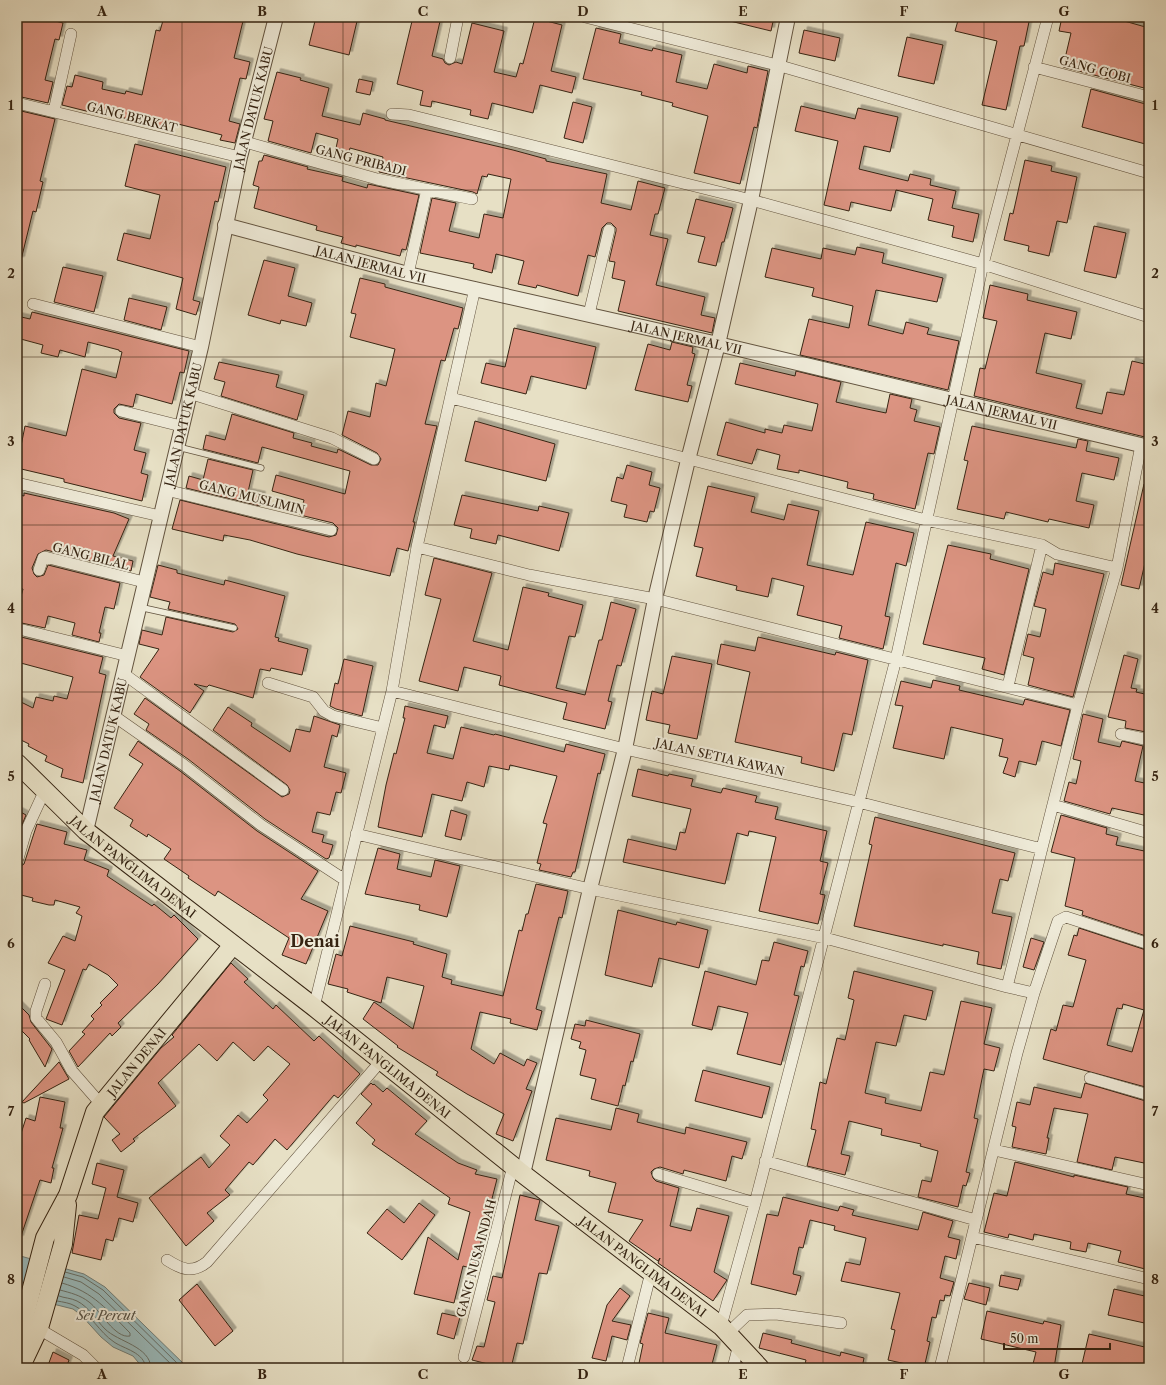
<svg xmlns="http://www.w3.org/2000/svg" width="1166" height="1385" font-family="'Libre Caslon Text',serif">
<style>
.water{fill:#9abbbd;stroke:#727f79}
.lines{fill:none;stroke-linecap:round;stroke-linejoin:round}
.shore{stroke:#687068;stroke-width:1}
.building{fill:#dc9482;stroke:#362412;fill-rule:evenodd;filter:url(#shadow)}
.service-casing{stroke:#62533f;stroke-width:7}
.minor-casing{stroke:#62533f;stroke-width:12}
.tertiary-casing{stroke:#62533f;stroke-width:16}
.primary-casing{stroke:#362412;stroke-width:20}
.service{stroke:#efebd9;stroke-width:5.5}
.minor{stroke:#efebd9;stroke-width:11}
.tertiary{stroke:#efebd9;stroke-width:14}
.primary{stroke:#e7e0c5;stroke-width:18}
.grid{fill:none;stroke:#362412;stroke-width:1;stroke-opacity:0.55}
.labels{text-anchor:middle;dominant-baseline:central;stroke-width:4;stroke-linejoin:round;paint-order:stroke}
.street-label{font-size:12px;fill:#362412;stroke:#efebd9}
.water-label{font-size:13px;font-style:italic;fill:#545145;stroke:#efebd9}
.district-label{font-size:16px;font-weight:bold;fill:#362412;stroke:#efebd9}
.neatline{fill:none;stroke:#362412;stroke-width:1.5}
.grid-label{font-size:13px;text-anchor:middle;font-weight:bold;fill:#362412}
</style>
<defs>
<filter id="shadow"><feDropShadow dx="3.5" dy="-3.5" stdDeviation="0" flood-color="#0004"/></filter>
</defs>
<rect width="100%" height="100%" fill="#e7e0c5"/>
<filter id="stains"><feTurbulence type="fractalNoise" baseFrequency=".005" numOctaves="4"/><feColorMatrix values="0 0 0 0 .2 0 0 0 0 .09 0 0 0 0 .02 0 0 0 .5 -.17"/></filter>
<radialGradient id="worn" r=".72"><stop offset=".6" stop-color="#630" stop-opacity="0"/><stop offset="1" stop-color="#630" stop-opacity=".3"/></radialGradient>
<path class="water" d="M17,1255L84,1274L105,1287L188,1368H143L133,1356L113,1347L101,1337L81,1315L73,1309L17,1295Z"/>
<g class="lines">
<path class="shore" d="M65,1272L83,1277L103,1290L182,1368
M64,1277L81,1282L99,1294L175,1368
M60,1290C71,1293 80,1295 89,1302C100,1310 115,1339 130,1336V1333C108,1311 94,1292 62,1283
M59,1296C64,1298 71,1298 77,1301C89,1307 96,1320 105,1329C118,1342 150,1346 151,1368
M57,1301C63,1302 70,1303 75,1306C91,1314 99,1332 114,1342C124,1349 144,1352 146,1368"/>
</g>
<path class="building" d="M17,17H40L63,23L59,40L55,39L45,80L53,82L48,103L17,96Z
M164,17H244L234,58L250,62L246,79L240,78L229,121L240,124L235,143L220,140L222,135L166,121L164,129L95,110L94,113L62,105L67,86L72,87L75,75L103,82L102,89L125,94L126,91L142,95L156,30L160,31Z
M316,17H358L349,55L309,45Z
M413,17H441L432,56L443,59L445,63L449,65L456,62L462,64L472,23L504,31L494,72L516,77L520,63L523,64L535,18L562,25L551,71L576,77L572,93L540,85L533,113L492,103L488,119L470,115L471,110L432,101L431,107L420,105L423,91L397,84Z
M730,17H774L771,31L730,21Z
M959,17H1030L1024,46H1020L1006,110L982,105L997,41L955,31Z
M1062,17H1110L1149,28L1148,89L1063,67L1071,33L1059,31Z
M596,28L621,34L619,43L652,51L653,48L682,55L676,82L707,89L714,64L747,73L748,66L768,71L757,128L754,127L740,184L694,173L708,116L672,106L673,103L641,95L642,92L583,79Z
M804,30L840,38L835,61L799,53Z
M907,37L943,45L934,84L898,76Z
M277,72L301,78L300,80L329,88L322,116L360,125L363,113L385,119V120L513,150L546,159V161L607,174L601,203L631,210L638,181L665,188L658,214H655L650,235L668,239L656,285L705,297L701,315L715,318L712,333L618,311L625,281L612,278L615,262L609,261L616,231V228L611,223H607L602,228L595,257L588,255L578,296L537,285L536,288L518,284L524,261L496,254L492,273L473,268L474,264L420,253L432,198L456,203L449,231L479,238L484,214L503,218L511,179L488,174L487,177L482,176L477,194L473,192L379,172L383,157L350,148L349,152L336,148L338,139L316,133L311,153L268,141L273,121L264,119Z
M359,79L373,82L370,95L356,92Z
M1091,89L1149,105V145L1082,127Z
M573,102L592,107L583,143L564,138Z
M801,106L855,119L858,108L898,117L890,152L864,146L859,169L908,181L910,174L931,179L930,185L956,191L952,208L979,214L973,242L952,237L954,226L928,220L933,199L896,190L891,211L851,202L849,211L824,205L838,141L795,131Z
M17,110L55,119L40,181L43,182L36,212L33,211L21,260H17V154L21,137L17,136Z
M135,144L226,167L218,202L215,201L193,300L200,302L196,315L176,309L183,278L117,260L124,233L150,239L160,195L125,186Z
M264,155L308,167L307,169L343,177L342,181L367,188L368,184L419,195L406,250L402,249L400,256L356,245V247L341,243L343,237L316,230L317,226L254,208L259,187L253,185L259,161H262Z
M1025,160L1052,166L1051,171L1077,177L1067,223L1057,221L1049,256L1028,251L1029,246L1004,240L1010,213L1013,214Z
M696,199L733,208L724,242H722L716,266L698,262L705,237L687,233Z
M1094,226L1126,233L1116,278L1084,271Z
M857,247L884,253L882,263L943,278L937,302L876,290L868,325L903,334L906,322L929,328L927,334L959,341L948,390L800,355L809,319L849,328L853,306L812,296L814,288L765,277L772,248L821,259L823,248L855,255Z
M264,260L295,268L288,296L312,303L306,326L281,320L280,324L248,315Z
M63,267L103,276L94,312L54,302Z
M360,278L385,284V287L463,308L458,329L454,328L445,361L441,360L425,424L437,426L413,522H415L408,551L397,548L390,576L297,554L250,540L224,535L223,541L172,529L180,500L329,537L336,535L338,528L333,523L300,515L304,500L272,491L276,475L345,494L350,471L262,447L258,463L203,449L206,435L225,440L232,414L294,433L293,438L312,443L311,446L337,453L338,449L371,465H378L381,459L377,453L342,435L348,411L370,417L376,383L386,386L395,349L350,337L356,314L351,313Z
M990,285L1028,294L1027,300L1077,312L1071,339L1045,333L1036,373L1082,384L1076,408L1102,414L1107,392L1124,395L1132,361L1149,365V438L974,396L980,368L985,369L997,321L983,318Z
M129,298L167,307L161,330L124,320Z
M32,312L189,351L184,373L180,372L172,404L136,394L133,407L119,404L114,409V413L119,418L141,423L134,450L146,453L141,473L148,475L142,501L64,482V479L17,468V445L21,446L25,426L66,436L82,369L116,378L122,352L119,351V350L88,342L85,357L60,350L58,357L41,353L43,345L17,338V316L30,319Z
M514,328L596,347L586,389L531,376L526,394L481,383L486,363L505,367Z
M672,342L693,347L692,353L695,354L687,385L692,386L688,402L635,390L648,344L670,350Z
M219,362L279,375L276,387L304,395L297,420L221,396L225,382L214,379Z
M740,363L795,376L796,371L841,382L836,402L862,408L886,413L890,394L912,399L910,408L917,410L914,421L940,427L934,454L928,453L915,509L873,499L874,494L847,488L848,482L799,470V473L777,469L780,455L757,449L752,464L717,455L726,422L765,433V429L782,433L784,425L812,431L818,404L735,384Z
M475,421L555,444L546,481L465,461Z
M972,426L1076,448L1078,439L1088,441L1086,451L1119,458L1114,480L1082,473L1076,501L1094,505L1089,528L1049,519L1048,522L1006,512L1004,519L957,509L968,461L964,460Z
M208,459L253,470L248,492L262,495L260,506L186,488L189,476L203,480Z
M627,465L652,472L649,485L660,488L654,512L650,511L647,522L624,517L627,505L611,501L617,477L623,479Z
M1144,484L1149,485V545L1139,589L1121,585Z
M708,486L755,497L751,512L784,520L788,504L819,511L807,565L853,575L866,522L914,533L906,566L896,563L885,616L890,617L883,649L839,638L842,626L797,615L804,586L772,578L768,597L736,590L737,586L696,576L703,548L694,546Z
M24,493L114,513L129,519L113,556L133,561L131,571L46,550L38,554L32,568L34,574L37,577L44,575L48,565L120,583L114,609L105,607L99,633H101L99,642L72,635L75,623L48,616L45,628L17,622V612L23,589L17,588V494L24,496Z
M462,495L538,511L539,506L569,513L559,551L498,535L496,544L470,538L472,529L454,525Z
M948,545L991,554L990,559L1029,569L1004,675L982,669L985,658L923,644Z
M434,558L492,573L473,641L508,650L523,587L549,593L548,596L583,605L575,637L569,636L556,688L585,695L599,640H602L611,602L636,609L621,666L617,665L608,701L612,702L605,729L563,719L567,703L499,685L501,676L464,667L458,691L419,681L441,599L425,595Z
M1055,563L1104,574L1073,697L1028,685L1034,658L1023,655L1028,634L1040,637L1046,609L1034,606L1043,572L1053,575Z
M158,565L177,570V573L224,585L225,580L285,596L275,637L279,638L278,641L308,649L302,675L271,668L270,671L260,669L253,698L209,685L207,687L194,684L204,691L190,713L140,677L159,649L139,644L142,630L162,635L166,617L233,632L238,629L235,624L168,609L170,602L150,597Z
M21,637L103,657L99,673L106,675L83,783L61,777L63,769L45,761L47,756L28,746L29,744L17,738V700L33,708L36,697L53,701L54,696L67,699L73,677L17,662V653Z
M758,637L835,655L836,652L868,660L852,735L843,733L834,771L801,763L802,757L735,742L750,672L717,664L721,644L755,651Z
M1124,655L1138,659L1131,688L1137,689L1136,692L1149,695V729L1147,728L1146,732L1125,728L1126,721L1108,717Z
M672,656L712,664L697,739L668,733L670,725L646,720L652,691L663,694Z
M344,659L373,666L362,716L336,709L330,706L335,683L338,684Z
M933,680L960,686L959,690L1023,705L1025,699L1070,710L1061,746L1042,741L1036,765L1019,761L1015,777L1003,773L1008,758L999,756L1003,739L951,727L944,759L893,748L903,706L895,705L901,681L931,688Z
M145,698L282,797L289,794L290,790L287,785L213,730L228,707L252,723L251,726L290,752L296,729L310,732L314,716L340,725L337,737L332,735L324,767L346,773L341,793L336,792L330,815L317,812L312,832L324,835L322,842L333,845L329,858L326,859L265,819L188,759L146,730L149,724L134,714Z
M405,706L448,716L445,728L434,725L427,753L453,759L461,727L494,735L495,734L564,752L566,744L605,754L600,774L598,773L575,872H573L571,877L539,870L541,864L537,863L547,824L543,823L557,776L510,765L509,770L489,766L484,787L467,782L462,801L432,794L422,837L378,827L386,785L394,753L396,754L405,718H403Z
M1083,714L1103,719L1098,742L1120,747L1122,741L1143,746L1135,781L1149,784V793L1144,815L1112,808L1110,814L1064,801L1069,782L1076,784L1081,761L1073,759Z
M138,741L180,771L257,831L318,871L301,899L328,911L306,964L282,955L289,938L218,891L215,896L188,878L189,876L164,859L171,849L148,834L147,837L130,826L133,820L114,808L143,764L129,755Z
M638,769L668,776L669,774L693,779L691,786L721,793L723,788L757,796L755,802L778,807L775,819L827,831L820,861L828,863L820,894L825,895L818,924L759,911L776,837L749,831L748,836L737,833L725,884L623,862L628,839L676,850L680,832L685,833L691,809L632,796Z
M17,810L26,815L17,837Z
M451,810L467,815L461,840L445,836Z
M1061,815L1107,828L1106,834L1118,837L1116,845L1149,852V937L1082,915L1083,911L1065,906L1075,858L1051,852Z
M875,817L1015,853L1008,881L1000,879L992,913L1012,917L1001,969L977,964L979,952L943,944V946L854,926L872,845L869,844Z
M37,824L67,832L64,844L87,850L84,860L109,870L107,876L152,906L154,904L171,918L174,915L198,939L158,984L118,1023L121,1027L112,1036L110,1033L78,1067L69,1051L85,1034L82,1032L94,1019L91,1016L102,1005L100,1003L118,985L108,975L89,964L86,970L83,969L62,1025L46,1019L65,970L48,963L63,936L75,941L82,916L76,913L80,907L55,900L54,905H49L32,901L33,898L17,894V869L24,864Z
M378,848L400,854L397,869L431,877L435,860L460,866L447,917L419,910L420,905L365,894Z
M536,884L568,891L562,918L559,917L536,1009L542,1011L537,1030L510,1023L511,1019L480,1012L471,1049L494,1064L500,1053L524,1066L527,1059L537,1063L526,1089L532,1091L513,1141L496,1134L504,1114L467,1094L436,1075L438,1072L397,1047L398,1046L363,1019L374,1002L413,1029L424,986L387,977L381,1003L347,992L348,989L328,984L336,954L342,956L350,926L414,942L413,944L447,954L442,977L452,980L451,984L503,996L519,930L522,931L526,914H528Z
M618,910L676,925L677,922L708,930L699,968L659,958L652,987L605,975Z
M1079,928L1149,951V973L1145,989L1149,990V1088L1043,1059L1051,1029L1056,1031L1063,1005L1073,1007L1086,960L1068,955L1074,935L1077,936ZM1123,1004L1144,1010L1132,1052L1107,1045L1117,1008L1122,1009Z
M1031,938L1044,942L1034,970L1023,967Z
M774,942L808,951L804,967L801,966L794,995L799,996L781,1065L737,1054L748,1013L718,1006L712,1030L692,1025L705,971L756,985L762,960L769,961Z
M231,963L248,979L244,982L273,1009L276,1005L314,1041L319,1036L360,1074L338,1098L334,1095L287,1150L275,1139L253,1165L249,1162L225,1190L230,1195L207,1213L214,1221L186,1246L149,1198L201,1157L209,1168L230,1145L220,1136L238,1115L247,1123L268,1100L263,1095L290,1064L268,1046L254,1061L233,1042L217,1061L199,1044L158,1083L176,1106L133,1139L135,1141L121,1152L112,1140L120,1134L104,1117L161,1048L174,1037L172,1035Z
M854,971L933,991L926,1020L904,1015L896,1046L876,1042L865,1093L886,1098L885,1103L921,1111L930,1072L944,1075L961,1001L992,1008L984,1044L1000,1048L994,1071L984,1069L974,1118L978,1119L966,1172L970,1173L966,1186L963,1185L958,1207L918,1197L922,1180L931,1182L938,1151L920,1146L921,1144L881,1135L882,1129L849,1121L841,1154L850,1156L845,1175L807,1166L816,1130L811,1129L820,1082L826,1084L837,1038L845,1040L854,1000L848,998Z
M17,1003L29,1015L31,1022L52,1049L45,1067L29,1040L30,1039L17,1026Z
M586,1020L640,1034L633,1062L631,1061L625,1086L623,1085L618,1106L591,1099L596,1079L580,1075L586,1050L579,1048L581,1042L571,1039L575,1024L585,1026Z
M59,1062L69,1079L24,1103L22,1102Z
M703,1070L770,1087L762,1118L695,1101Z
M371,1083L373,1085L374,1084L383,1092L387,1088L427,1121L415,1134L458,1163L477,1170L475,1174L497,1179L474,1269L463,1266L454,1303L414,1294L428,1237L458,1260L470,1212L448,1204L450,1198L372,1144L375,1140L356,1123L372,1104L361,1094Z
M1085,1083L1149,1102V1164L1115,1157L1112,1170L1077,1162L1088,1114L1054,1108L1047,1138H1049L1046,1154L1012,1147L1016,1127L1012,1126L1017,1102L1030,1105L1034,1087L1081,1098Z
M40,1097L65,1102L60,1128H63L52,1168H54L51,1183L40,1180L20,1239H17V1146L26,1118L35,1121Z
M616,1108L639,1114L637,1122L685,1134L686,1127L747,1142L742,1159L732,1156L726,1181L684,1170L683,1174L660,1167L654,1169L651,1172L653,1178L656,1181L679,1188L670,1226L691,1231L697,1208L729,1216L714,1272L727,1280L713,1301L658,1263L660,1258L658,1261L629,1241L643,1220L608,1212L616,1183L589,1176L590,1171L546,1160L556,1118L611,1130Z
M1015,1162L1074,1177V1175L1128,1187L1126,1194L1149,1199V1270L1118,1262L1121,1251L1088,1243L1086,1252L1070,1249L1071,1242L1034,1234L1033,1240L1009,1234L1008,1238L984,1232L994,1193L1007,1196Z
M97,1163L124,1170L117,1197L138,1203L133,1222L119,1218L113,1241L106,1239L101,1260L72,1253L79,1215L98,1219L106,1188L92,1184Z
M520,1195L540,1200L535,1220L559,1226L547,1274L539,1273L523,1344L517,1343L511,1368H504L472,1360L477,1346L484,1347L495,1302L487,1300L493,1276L502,1278Z
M783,1197L838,1211L840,1206L854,1210L852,1215L918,1230L923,1212L953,1221L948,1237L960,1240L956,1259L945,1256L940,1278L954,1282L950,1296L945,1295L944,1301L940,1300L936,1318L932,1317L927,1341L930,1342L924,1368L888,1360L895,1330L891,1329L900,1293L841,1281L846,1262L860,1265L866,1238L834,1230L835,1226L810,1220L803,1248L799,1247L793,1274L801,1276L796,1295L751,1284L767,1214L778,1216Z
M419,1203L435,1215L402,1260L367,1233L387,1209L404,1223Z
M1001,1275L1021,1279L1018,1290L999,1286Z
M969,1283L990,1288L986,1305L964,1299Z
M197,1284L233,1331L215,1346L179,1300Z
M620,1288L630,1296L612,1321L631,1325L627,1340L612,1336L606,1361L592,1358L607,1305Z
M1114,1289L1149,1297V1324L1108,1315Z
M987,1311L1043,1324L1044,1321L1061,1325L1054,1368H1032L1036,1352L981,1339Z
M442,1313L460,1317L454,1339L437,1334Z
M648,1313L669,1318L665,1333L717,1345L711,1368H638L643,1344L640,1343Z
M763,1333L792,1340L791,1343L840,1356L841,1352L864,1358L862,1368H804L806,1360L759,1348Z
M1089,1334L1149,1348V1368H1101L1082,1364Z
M53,1352L69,1360L66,1368H47Z"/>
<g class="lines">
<g class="service-casing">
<path id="service" d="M178,447L261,468
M139,607L234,628"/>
</g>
<g class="minor-casing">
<path id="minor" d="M585,17L777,65L1149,173
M450,58L458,17
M1034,67L1149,97
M17,103L240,157
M54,111L71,34
M392,114L409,115L751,200L983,264L1149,317
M245,142L377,179L472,199
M408,274L427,189
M33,304L201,347
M589,314L609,230
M189,393L332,438L374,459
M451,398L926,520L1042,545L1057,554L1117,568
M121,411L181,426
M17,483L160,516
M166,490L331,530
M417,547L529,575L655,599L1078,705
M39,570L43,558L45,557L144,582
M19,629L128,656
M124,674L283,790
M268,683L313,697L324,711L333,716L383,728
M1008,686L1042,545
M392,691L625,749L858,802L1042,849
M114,716L184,765L261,825L345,880
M1121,734L1149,740
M1053,805L1149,833
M356,834L590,889L825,938L1007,987
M17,862L26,831L44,792
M45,984L36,1011V1018L56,1042L72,1071L100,1103
M1034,993L1058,921L1066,917L1149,944
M314,1007L392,691L417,547L475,288
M1090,1078L1149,1095
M994,1150L1149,1185
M765,1161L976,1220
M658,1174L755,1203
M972,1237L1149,1279
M167,1260C181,1269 192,1274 207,1262L381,1061
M34,1326L83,1355L96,1368
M721,1326L755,1203L896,659L983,264L1048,17
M728,1333L747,1315L776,1314L841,1323
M464,1357L513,1166
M627,1368L651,1272
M733,1368L739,1344
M940,1368L1017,1053L1034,993L1007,987L1078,705L1117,568L1141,445"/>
</g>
<g class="tertiary-casing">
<g id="tertiary">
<path id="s1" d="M225,225L408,274L718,344L1149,447"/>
<path id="s2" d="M86,831L201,347L240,157L276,17"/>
<path d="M523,1174L590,889L625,749L655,599L688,460L718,344L751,200L788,17"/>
</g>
</g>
<g class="primary-casing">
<g id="primary">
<path id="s3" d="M17,763L86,831L314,1007L523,1174L721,1326L760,1368"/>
<path id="s4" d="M17,1358L23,1322L45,1238L68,1195L95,1112L233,945"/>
<path d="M22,1364L39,1328L63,1244L67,1205"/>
</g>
</g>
<use href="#service" class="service"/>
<use href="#minor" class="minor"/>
<use href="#tertiary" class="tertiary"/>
<use href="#primary" class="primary"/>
</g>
<path class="grid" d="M182,17V1368M343,17V1368M503,17V1368M663,17V1368M823,17V1368M984,17V1368M17,190H1149M17,357H1149M17,525H1149M17,692H1149M17,860H1149M17,1028H1149M17,1195H1149"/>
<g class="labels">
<g class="street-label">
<text transform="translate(1095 69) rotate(15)">GANG GOBI</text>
<text stroke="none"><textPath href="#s2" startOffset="742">JALAN DATUK KABU</textPath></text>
<text transform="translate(132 117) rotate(14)">GANG BERKAT</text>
<text transform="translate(361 160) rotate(14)">GANG PRIBADI</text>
<text stroke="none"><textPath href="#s1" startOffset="151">JALAN JERMAL VII</textPath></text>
<text stroke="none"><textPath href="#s1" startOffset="475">JALAN JERMAL VII</textPath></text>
<text stroke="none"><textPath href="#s1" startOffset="799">JALAN JERMAL VII</textPath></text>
<text stroke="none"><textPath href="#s2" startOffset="418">JALAN DATUK KABU</textPath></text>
<text transform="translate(252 497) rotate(14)">GANG MUSLIMIN</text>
<text transform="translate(91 556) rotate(14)">GANG BILAL</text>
<text stroke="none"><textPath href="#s2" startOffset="94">JALAN DATUK KABU</textPath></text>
<text transform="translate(720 757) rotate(13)">JALAN SETIA KAWAN</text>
<text stroke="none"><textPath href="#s3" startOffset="156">JALAN PANGLIMA DENAI</textPath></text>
<text stroke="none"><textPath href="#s4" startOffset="324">JALAN DENAI</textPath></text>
<text stroke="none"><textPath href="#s3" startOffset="480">JALAN PANGLIMA DENAI</textPath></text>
<text transform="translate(476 1258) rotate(-75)">GANG NUSA INDAH</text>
<text stroke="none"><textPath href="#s3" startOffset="804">JALAN PANGLIMA DENAI</textPath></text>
</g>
<g class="water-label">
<text x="106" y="1315">Sei Percut</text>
</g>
<g class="district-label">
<text x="315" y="941">Denai</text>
</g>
</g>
<rect width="1166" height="1385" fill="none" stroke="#e7e0c5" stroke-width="44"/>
<path d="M1004 1343v6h106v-6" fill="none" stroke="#362412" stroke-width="2"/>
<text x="1010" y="1343" font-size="12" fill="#362412" stroke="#efebd9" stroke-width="3" paint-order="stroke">50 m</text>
<rect x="22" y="22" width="1122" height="1341" class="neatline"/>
<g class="grid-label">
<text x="102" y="16">A</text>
<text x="262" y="16">B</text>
<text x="423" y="16">C</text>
<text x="583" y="16">D</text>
<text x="743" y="16">E</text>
<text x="904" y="16">F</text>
<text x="1064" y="16">G</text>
<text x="11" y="110">1</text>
<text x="1155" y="110">1</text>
<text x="11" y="278">2</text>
<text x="1155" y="278">2</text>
<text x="11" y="446">3</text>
<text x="1155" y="446">3</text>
<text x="11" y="613">4</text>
<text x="1155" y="613">4</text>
<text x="11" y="781">5</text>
<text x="1155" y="781">5</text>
<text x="11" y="948">6</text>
<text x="1155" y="948">6</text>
<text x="11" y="1116">7</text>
<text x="1155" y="1116">7</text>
<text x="11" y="1284">8</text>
<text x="1155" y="1284">8</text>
<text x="102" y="1379">A</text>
<text x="262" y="1379">B</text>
<text x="423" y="1379">C</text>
<text x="583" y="1379">D</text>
<text x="743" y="1379">E</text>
<text x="904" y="1379">F</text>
<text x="1064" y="1379">G</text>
</g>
<rect width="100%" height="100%" filter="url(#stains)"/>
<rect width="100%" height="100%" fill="url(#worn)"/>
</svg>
